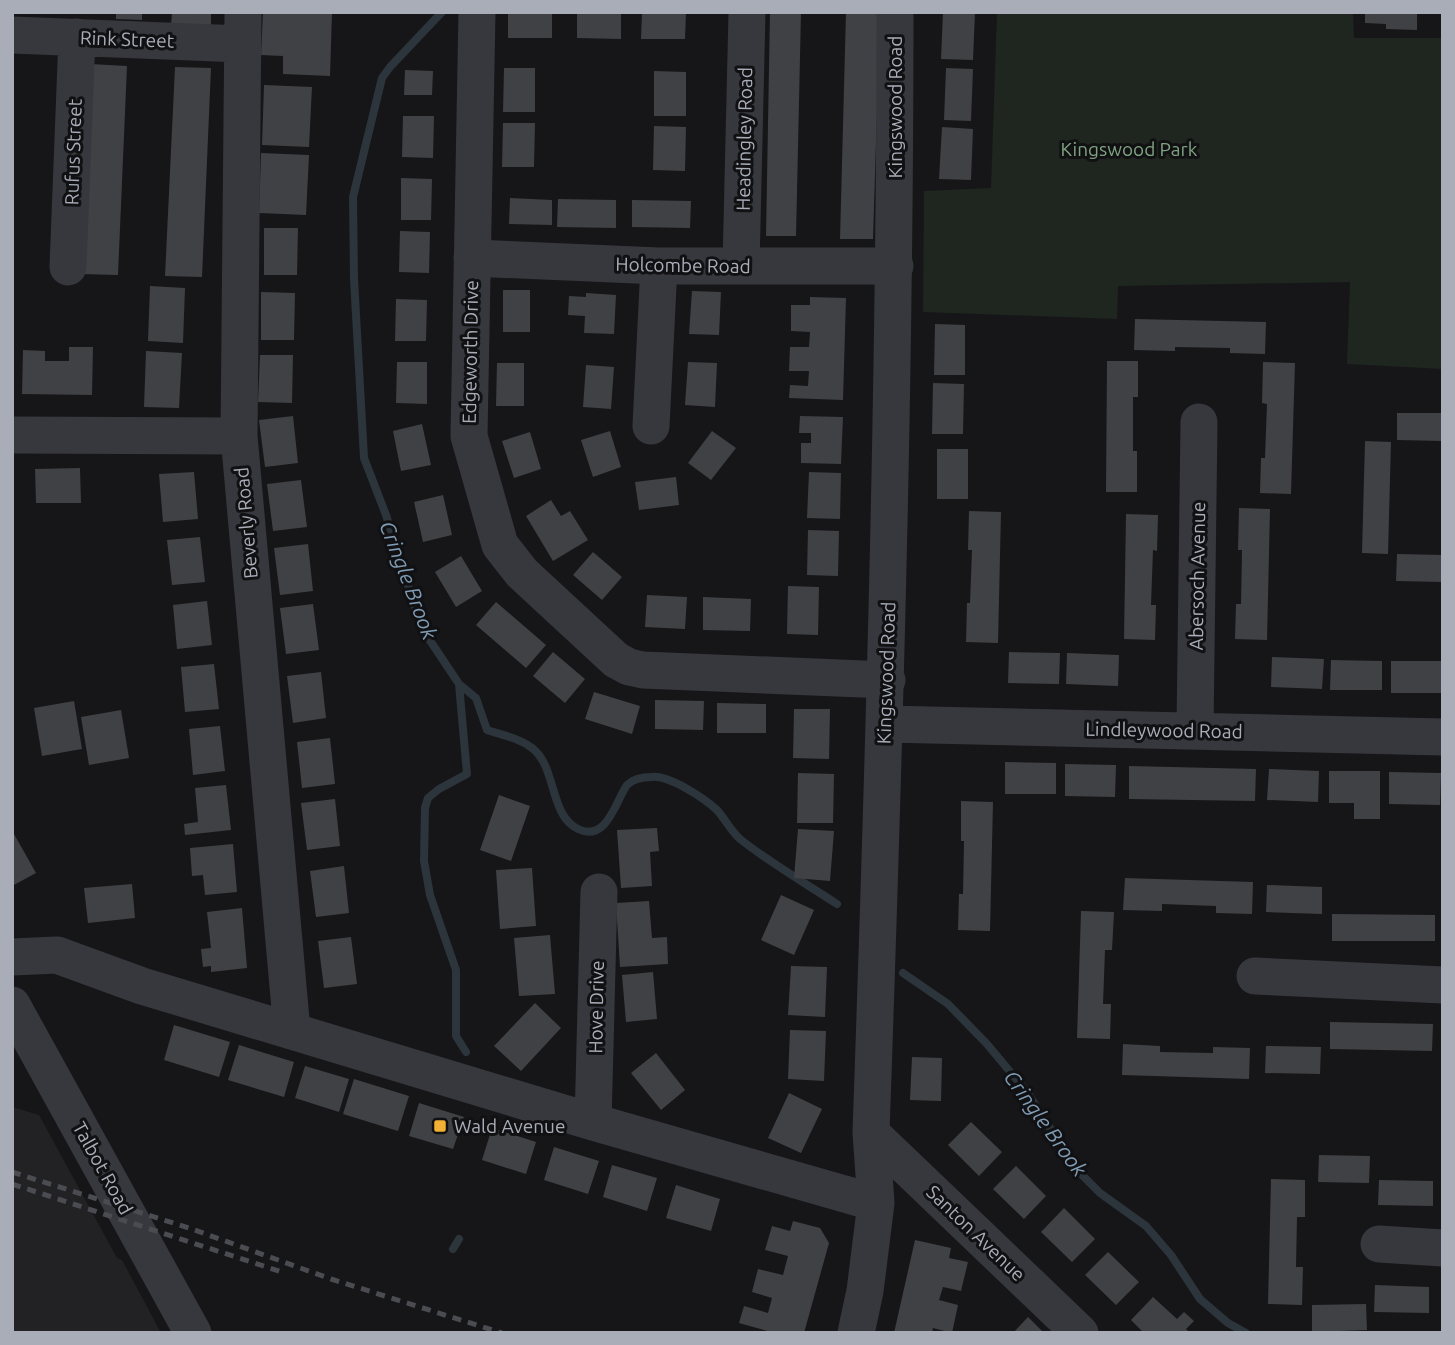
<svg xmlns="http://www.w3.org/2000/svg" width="1455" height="1345" font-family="Ubuntu,sans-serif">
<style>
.built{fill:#222225}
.green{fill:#1e261f}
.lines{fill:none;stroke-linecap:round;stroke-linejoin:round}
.stream{stroke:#2c353c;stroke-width:8}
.building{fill:#404145}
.minor{stroke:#37383d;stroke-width:37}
.rail{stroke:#4a4c52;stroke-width:5;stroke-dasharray:9 7;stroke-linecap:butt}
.poi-dot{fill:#f2b134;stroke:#111113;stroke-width:2.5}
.labels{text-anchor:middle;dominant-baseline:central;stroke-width:6;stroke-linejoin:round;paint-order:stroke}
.street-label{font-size:19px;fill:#a8adb8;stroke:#111113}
.park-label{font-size:19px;fill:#7fa381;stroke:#111113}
.poi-label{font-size:19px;fill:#a8adb8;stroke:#111113;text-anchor:start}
.water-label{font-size:21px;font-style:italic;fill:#7f9bb3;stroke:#111113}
</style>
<rect width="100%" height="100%" fill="#161618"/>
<path class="built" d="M12,1107L39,1115L117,1258L122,1260L161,1333H12Z"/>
<path class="green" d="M997,12H1353L1354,38H1443V369L1347,364L1350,282L1118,286L1117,319L923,312L924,191L991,188Z"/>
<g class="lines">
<path class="stream" d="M442,12L390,67L382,78L353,197L354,279L364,458L386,515L416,611L427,636L459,684L476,698L487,730C502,735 519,738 532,748C557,767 549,815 578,829C607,843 616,800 627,785C633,779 644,777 652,777C669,775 704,798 717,810C725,819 731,831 740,839C770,863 805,883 837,904
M459,684L467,774L439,789L428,798L425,808L424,861L430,895L456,970V1036L466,1052
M903,973L948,1004L987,1044L1027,1092L1076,1169L1100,1193L1146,1226L1171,1255L1200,1299L1228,1323L1246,1333
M453,1249L459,1239"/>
</g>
<path class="building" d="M116,12H142V20L116,19Z
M172,12H211V28L171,26Z
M263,12H332L330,76L283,74V56L261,55Z
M508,12H552V38H508Z
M577,12H621V39L577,38Z
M642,12H686L685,39H641Z
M770,12H801L796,236H766Z
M846,12H880L873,239H840Z
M943,12H975L973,60L941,59Z
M1365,12H1417V30L1386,29V24L1365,23Z
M90,64L127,66L118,275L81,274Z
M175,67L211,68L202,277L165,276Z
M504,68H535V112H503Z
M946,68L973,69L971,121L944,120Z
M405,70L433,71L432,95H404Z
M654,71L686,72V116H654Z
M264,85L312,87L309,147L262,145Z
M403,116H434L433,158L402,157Z
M503,123H535L534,167H502Z
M654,126L686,127L685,171L653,170Z
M942,127L973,129L971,180L939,179Z
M261,153L309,155L306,215L259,213Z
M401,178L432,179L431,220H401Z
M510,198L552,200V225L509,224Z
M558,199L616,200V228L557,227Z
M632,200L691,201L690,228L632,227Z
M264,228H298L297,275H264Z
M400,231L430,232L429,273L399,272Z
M150,286L185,288L183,343L148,341Z
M503,290H530V332H503Z
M692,291L721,292L719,335L689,334Z
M261,292L295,293L294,340H261Z
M586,293L616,295L614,334L584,333L585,316L568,315L569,296L586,297Z
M810,297L846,298L843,400L789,398L790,385L808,386L809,371H789L790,347H809L810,332L791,331V305H810Z
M396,299L427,300L426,341H395Z
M1135,319L1266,322L1265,354L1230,353V348L1175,347V351L1134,350Z
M935,324L965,325V375H934Z
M69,347H93L92,395L22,394L23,350L45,351V361H69Z
M146,351L182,353L179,408L144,407Z
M260,355H293L292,403L258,402Z
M1107,361H1138V397H1133V451H1137V492H1106Z
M397,362H427V404L396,403Z
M688,362L717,363L715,407L685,405Z
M1263,362L1295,363L1291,494L1260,493L1261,458H1265L1267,404L1262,403Z
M497,363H524V406H496Z
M586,365L614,367L611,409L583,407Z
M933,383L964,384L963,434H932Z
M1397,413H1443V441L1397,440Z
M293,416L298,463L265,467L259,420Z
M800,416L843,417L841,464L801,463V443H811V433H799Z
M422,424L431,465L401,471L393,431Z
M610,431L621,467L593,477L581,440Z
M712,431L736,448L711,480L688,463Z
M530,432L541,469L514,478L502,441Z
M1365,441L1391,442L1388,554L1362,553Z
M937,449H968V499H937Z
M80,468L81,503H36L35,469Z
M194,472L198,519L163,522L159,474Z
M809,472L841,473L840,519L807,518Z
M676,477L679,505L639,510L635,482Z
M301,480L307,527L273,531L267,484Z
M443,495L452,535L423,542L414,502Z
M551,500L561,516L570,511L588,540L553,561L526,516Z
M1239,508L1270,509L1267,640L1235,639L1236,604H1241L1242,550H1238Z
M969,511L1001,512L998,643L966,642L967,603H970L972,550H968Z
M1126,514L1158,515L1157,551L1153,550L1151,605H1156L1155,640L1124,639Z
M808,530L839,531L838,576L807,575Z
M200,537L205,582L172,585L167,540Z
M308,544L313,591L280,595L274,548Z
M593,552L622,577L602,600L573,575Z
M1397,554L1443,555V582L1396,581Z
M461,556L482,591L456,607L435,572Z
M788,586L819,587L818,635L787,634Z
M647,595L687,597L685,629L645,627Z
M703,597L751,599L750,631L703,630Z
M207,601L212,645L177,649L173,605Z
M496,602L546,645L526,668L476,625Z
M313,604L319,650L286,654L280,608Z
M553,652L585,679L565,703L533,676Z
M1009,652L1060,653L1059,684L1008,683Z
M1067,653L1119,655L1118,686L1066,684Z
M1272,657L1324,659L1322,689L1271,687Z
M1331,660L1382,661V690H1330Z
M1391,661H1441L1443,693H1391Z
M214,664L219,709L185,712L181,667Z
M321,672L326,718L293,723L287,676Z
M594,692L640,706L632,734L585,719Z
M655,700L704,701L703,730L655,729Z
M74,701L82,749L42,756L34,708Z
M717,703L766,704V733H717Z
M794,709H830L829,759L793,758Z
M121,710L129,758L89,765L81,717Z
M220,726L225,771L193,775L189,729Z
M330,738L335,784L302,788L297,742Z
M1005,762L1056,763V794H1005Z
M1065,764L1116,765L1115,797L1065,796Z
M1129,766L1256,769L1255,801L1129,799Z
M1269,769L1319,771L1318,802L1267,800Z
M1329,771H1380V819H1354V803H1329Z
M1389,772L1441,773L1440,805L1389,804Z
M798,773L834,774L833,823H797Z
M226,785L231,830L185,835L184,824L198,822L195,788Z
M499,795L530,806L511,861L480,850Z
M335,799L340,846L307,850L301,803Z
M961,801L993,802L990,931L958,930L959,894H963L964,841H961Z
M657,828L659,851L650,852L652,886L621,888L617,830Z
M798,829L834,831L830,881L794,878Z
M14,834L36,873L12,886V836Z
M233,844L237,892L205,895L203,875L192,876L190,848Z
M344,866L349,913L316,917L310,871Z
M532,868L536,926L500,929L496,870Z
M1125,878L1253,882L1252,914L1216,913V906L1162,904V911L1123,910Z
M132,884L135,918L88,923L84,888Z
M1267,885L1322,887V914L1266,912Z
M781,895L814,910L794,955L761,940Z
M649,901L652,938L667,937L668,964L620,967L616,903Z
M242,908L247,968L211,972V966L203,967L201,949L211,948L207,912Z
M1081,911L1114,912L1112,950H1105L1103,1004H1111L1110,1039L1077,1038Z
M1332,914L1435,915V941H1332Z
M550,935L555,994L519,996L514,938Z
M351,937L357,984L324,988L318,941Z
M791,966L827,967L825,1017L788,1015Z
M653,972L657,1019L626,1022L622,975Z
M535,1003L561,1028L521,1071L494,1046Z
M1330,1022L1433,1024L1432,1051L1330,1049Z
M174,1025L230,1042L219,1077L164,1060Z
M790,1030L826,1031L824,1081L788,1079Z
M1123,1044L1160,1046V1052L1213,1053V1047L1250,1048L1249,1079L1122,1075Z
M239,1045L294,1062L284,1097L228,1080Z
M1266,1046L1321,1047L1320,1074L1265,1073Z
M656,1053L685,1090L661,1110L631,1073Z
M912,1057L942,1058L941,1101L910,1100Z
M305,1066L349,1079L339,1112L295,1098Z
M354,1079L409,1096L398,1131L343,1114Z
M789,1093L822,1109L801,1153L768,1138Z
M419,1103L464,1117L453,1149L409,1136Z
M971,1122L1002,1152L979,1176L948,1145Z
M492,1128L536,1142L526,1174L482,1160Z
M554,1147L599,1161L588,1194L544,1180Z
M1319,1155L1370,1156L1369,1183L1318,1182Z
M612,1165L657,1178L647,1211L603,1197Z
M1016,1166L1046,1196L1024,1219L993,1189Z
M1271,1179L1305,1180V1217H1297L1296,1267H1303L1302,1305L1268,1304Z
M1379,1180L1433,1181V1206L1378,1205Z
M676,1185L720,1199L711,1231L666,1218Z
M1064,1208L1095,1239L1072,1262L1041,1232Z
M793,1221L820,1228L829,1243L804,1333H775L739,1323L744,1306L768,1313L772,1298L752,1292L758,1269L783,1275L788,1256L765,1250L772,1226L790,1231Z
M915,1240L951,1248L949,1258L968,1262L961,1291L943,1287L939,1300L958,1305L952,1333L933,1328L932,1333H894Z
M1108,1252L1139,1282L1116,1305L1085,1275Z
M1375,1285L1429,1287V1313L1374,1312Z
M1153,1297L1177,1319L1184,1312L1194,1321L1186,1329L1190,1333H1144L1131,1320Z
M1366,1304L1367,1330L1312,1332V1305Z
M1028,1317L1044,1333H1013Z"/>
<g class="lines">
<path class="minor" d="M243,12L239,436L292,1031
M477,12L469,436L500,545L522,573L616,660L629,667L643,670L887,680
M12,35L242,44
M472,258L659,266H895
M741,266L747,12
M68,267L77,37
M651,426L659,266
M12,435L239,436
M885,724L1443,737
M1195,730L1199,422
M12,957L57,955L142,986L593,1122L876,1203
M1255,976L1443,985
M12,1005L193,1333
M593,1122L599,892
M871,1133L1080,1333
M1379,1244L1443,1248
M856,1333L865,1291L876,1203L871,1133C884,759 895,386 895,12"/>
<path class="rail" d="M12,1172L189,1228L331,1279L502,1333
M12,1184L285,1273"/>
</g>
<rect class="poi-dot" x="433" y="1119" width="14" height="14" rx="3.5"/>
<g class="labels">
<g class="street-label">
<text transform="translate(127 39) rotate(2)">Rink Street</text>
<text transform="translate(895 107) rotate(-90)">Kingswood Road</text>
<text transform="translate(744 139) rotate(-89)">Headingley Road</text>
<text transform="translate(73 152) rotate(-88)">Rufus Street</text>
<text transform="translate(683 265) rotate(1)">Holcombe Road</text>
<text transform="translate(470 352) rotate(-89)">Edgeworth Drive</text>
<text transform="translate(246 523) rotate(-95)">Beverly Road</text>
<text transform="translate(1197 576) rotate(-89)">Abersoch Avenue</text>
<text transform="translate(886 673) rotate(-88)">Kingswood Road</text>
<text transform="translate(1164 730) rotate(1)">Lindleywood Road</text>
<text transform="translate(596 1007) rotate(-89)">Hove Drive</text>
<text transform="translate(103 1168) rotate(61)">Talbot Road</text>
<text transform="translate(976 1233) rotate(44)">Santon Avenue</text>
</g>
<g class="park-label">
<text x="1129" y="149">Kingswood Park</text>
</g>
<g class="poi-label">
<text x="454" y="1126">Wald Avenue</text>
</g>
<g class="water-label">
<text transform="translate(409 580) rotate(69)">Cringle Brook</text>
<text transform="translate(1046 1123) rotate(54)">Cringle Brook</text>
</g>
</g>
<rect width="1455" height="1345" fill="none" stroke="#a8adb8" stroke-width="28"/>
</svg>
